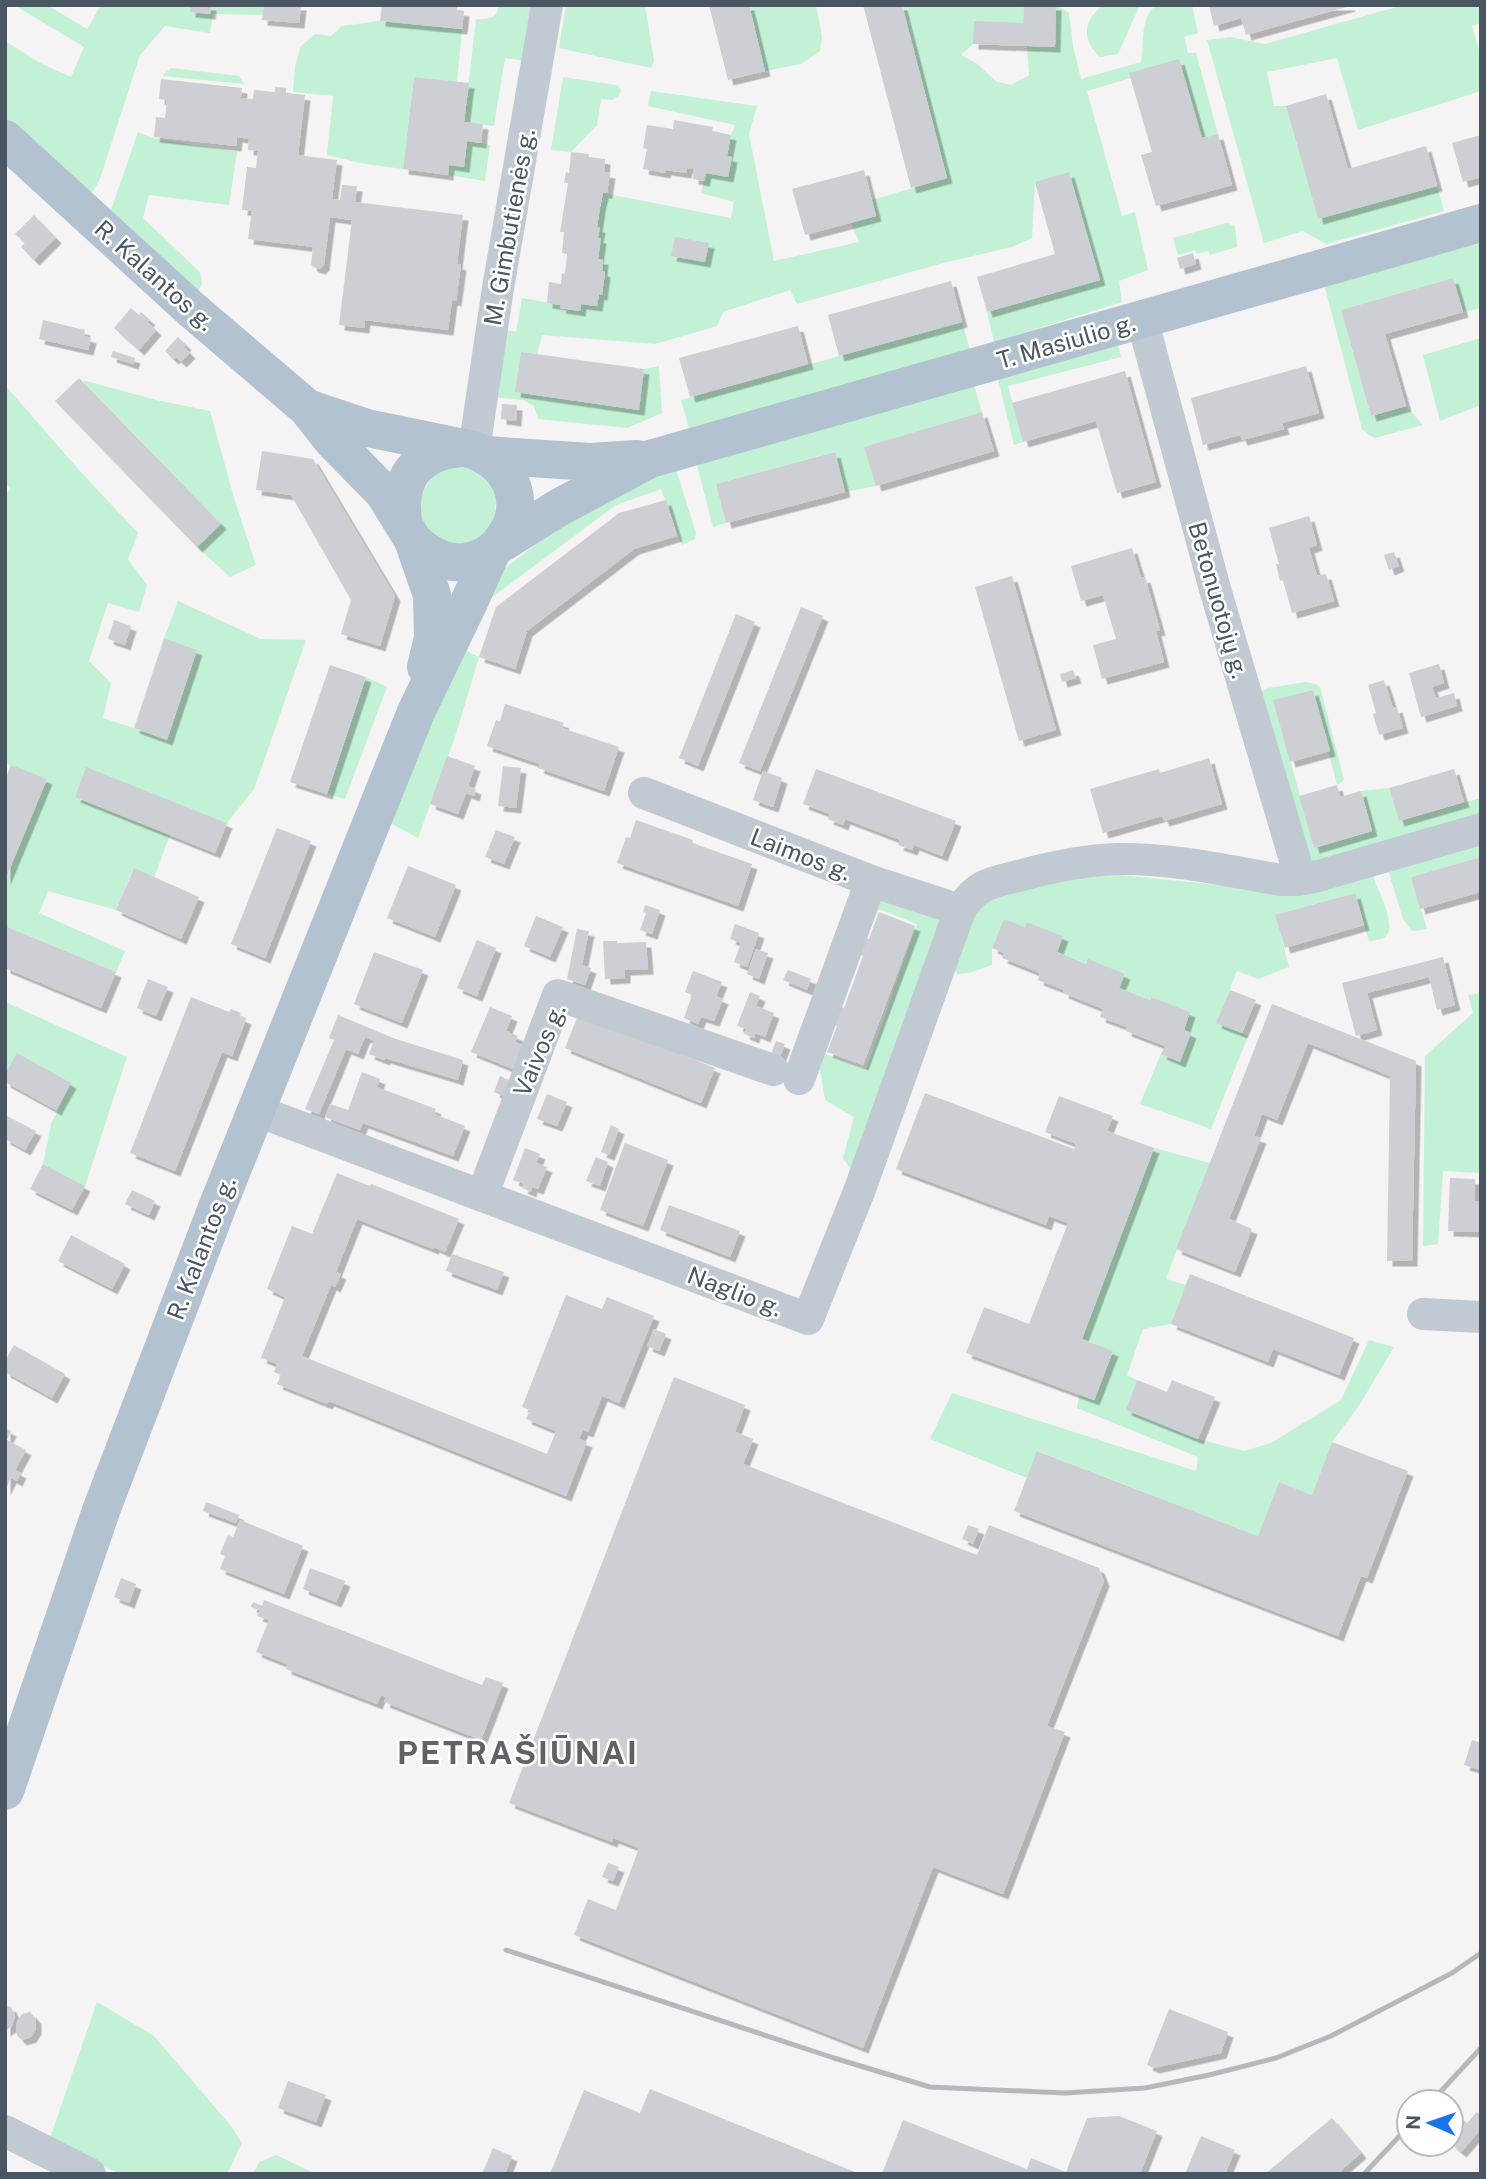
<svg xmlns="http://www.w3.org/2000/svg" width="1486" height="2179" font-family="'Public Sans',sans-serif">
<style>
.green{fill:#c3f1d5}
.building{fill:#cdcfd5;filter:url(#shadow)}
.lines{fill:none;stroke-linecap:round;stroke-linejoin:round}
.minor{stroke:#c1cad2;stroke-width:32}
.major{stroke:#b3c2d1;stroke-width:38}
.rail{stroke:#b5b8bd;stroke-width:5}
.labels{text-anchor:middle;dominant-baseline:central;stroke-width:5;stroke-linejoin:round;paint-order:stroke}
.street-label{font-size:24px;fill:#4a5661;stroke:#fff}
.district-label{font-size:32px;font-weight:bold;letter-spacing:2px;fill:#5f6368;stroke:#fff}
</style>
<defs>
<filter id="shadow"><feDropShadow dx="5.5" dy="5.5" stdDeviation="0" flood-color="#0004"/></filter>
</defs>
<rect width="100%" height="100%" fill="#f5f3f3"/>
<path class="green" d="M14,5H47L87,29L101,5H264L263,15L213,14L210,33L165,26L140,55L100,179L93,191L84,196L5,121V41L42,64L71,77L84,47Z
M498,5H536L525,61L505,58L494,126L464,122L476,19C488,19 499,19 498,5Z
M566,5H645L654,61L651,68L559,48Z
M749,5H816L822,37L820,51L801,64L765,71Z
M902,5H1024L1023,23L973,44L961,55L976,63L997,82L1011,85L1029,75L1027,46L1055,47L1056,5L1069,13L1073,46L1081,79L1141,62C1145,42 1139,20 1156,5H1192L1198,33L1184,37L1188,53H1196L1218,134L1202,138L1131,78L1087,91L1122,216L1135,212L1148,270L1119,281L1122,302L994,342L987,312L1100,280L1069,173L1035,182L1032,238L1012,247L943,263L797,304L790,290L723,312L717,326L655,344L542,335L537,355L521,353L516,392L638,410L644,369L659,366L662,413L627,428L538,419L534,406L523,400L494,397L507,330L516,332L522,298L561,305V309L580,311L581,304L597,306L599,294H602L605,272L602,271L603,260L598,259L601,238H598L599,227H597L603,193L731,218L734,202L701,193L706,173L731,157L727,156L731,135L735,125L648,106L651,91L757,106L749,134L774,261L859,242L851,223L876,216L872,200L947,178Z
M1103,5H1140L1118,54L1100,57C1082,40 1082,22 1103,5Z
M1404,5H1481V23L1472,26L1481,57V91L1358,130L1337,58L1267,72L1274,106H1286L1318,219L1437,186L1444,211L1326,244L1303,231L1264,243L1207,40L1230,37L1265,44Z
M380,21L462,29L457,82L414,77L403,169L365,164L327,155L333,96L293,92L295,66L301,46L315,34L331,36L342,26Z
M171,68L239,76L244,84L162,76Z
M563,77L617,85L621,90L619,96L613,100L601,99L597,125L571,152L551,150Z
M138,132L152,138L237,152L229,205L149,195L143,218L200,272L202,284L197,293L108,219Z
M467,141L490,145L485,181L448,175L449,165L464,166Z
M1227,223L1235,226L1237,247L1210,255L1208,251L1197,254L1195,250L1178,255L1173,238Z
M1481,243V308L1463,312L1453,278L1341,310L1371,416L1406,406L1423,425L1375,438L1369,435L1362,429L1325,288L1333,283Z
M962,322L970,350L689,428L681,400Z
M1481,338V405L1440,421L1423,355Z
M1118,346L1121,357L1008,386L1023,442L1014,445L998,379Z
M82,380L156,400L210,411L234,498L256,565L230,577L197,547L221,523Z
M5,385L78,469L138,533L128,559L147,585L139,612L108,603L89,661L111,683L103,718L167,739L197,650L164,638L178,601L261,639L306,640L254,789L227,823L86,768L75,797L170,835L154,878L133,869L116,910L48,891L39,913L125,951L116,972L5,926V880L47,780L5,763V494L11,489L5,483Z
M974,385L982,412L865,447L876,486L845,492L834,452L716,484L726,523L713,527L696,461Z
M464,466L485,475L497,494L493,527L466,546L433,538L421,519L420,496L432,477L441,470Z
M675,466L696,533L695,539L682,545L661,489L616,505L490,599L483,608L467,651L479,657L455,737L418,838L390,823L472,616L501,571L548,535Z
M366,677L387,687L345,799L327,794Z
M1305,682L1316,684L1320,687L1344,780L1337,785L1313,690L1274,700L1314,848L1372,831L1361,791L1389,788L1399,821L1481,798V815L1305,863L1261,692L1268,688Z
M1481,840V857L1411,877L1427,929L1412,931L1403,919L1388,870Z
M1100,873L1298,893L1366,875L1373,877C1378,890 1398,927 1385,937C1381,940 1374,940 1369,941L1354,893L1276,915L1289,967L1258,979L1237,971L1217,1022L1248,1036L1211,1129L1140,1104L1161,1054L1191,1033L1184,1030L1190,1012L1151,997L1150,1000L1119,988L1125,974L1088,960L1086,964L1057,952L1063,936L1027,922L1025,927L1004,919L992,948V965L969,973L957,974L952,967L982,898Z
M875,896L938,915L942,926L854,1174L843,1158L854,1117L825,1100L817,1051L866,1069L917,924L879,909L867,936Z
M1481,993V1173L1443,1171L1438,1244L1423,1246L1425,1056L1473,1013L1468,995Z
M5,1002L127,1057L85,1186L43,1164L51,1124L71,1083L5,1075Z
M1154,1148L1210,1163L1166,1279L1186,1285L1171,1324L1143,1329L1127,1375L1137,1380L1126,1410L1198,1439L1244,1451L1271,1443L1341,1400L1369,1340L1394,1347L1360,1404L1332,1442L1312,1495L1279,1482L1258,1536L1038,1451L1027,1478L930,1439L952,1393L1196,1471L1198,1457L1077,1408L1079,1395L1095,1400L1113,1351L1082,1339Z
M97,2002L154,2036L231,2126L242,2143L227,2174H119L50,2138Z
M276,2155L316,2174H253L259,2162Z"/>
<path class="building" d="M191,5H211L210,14L190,12Z
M264,5H301L299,23L262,20Z
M382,5H457V10L464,11L462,29L380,21Z
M709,5H749L765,71L728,80Z
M863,5H902L947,178L911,188Z
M1024,5H1056L1055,47L973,44L974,21L1023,23Z
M1209,5H1350V6L1246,35L1241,18L1214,26Z
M1179,59L1202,138L1218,134L1232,185L1156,206L1141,155L1152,152L1129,73Z
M414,77L469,83L464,122L483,124L481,143L467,141L464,167L449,165L448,175L403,169Z
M161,79L242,88L241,98L253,99L254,90L275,92V87L286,88V93L305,95L298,155L337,160L332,199L340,200L342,185L357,186L355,202L463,215L457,264L461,265L456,301L452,300L448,330L365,320L364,328L339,325L352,220L330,217L324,265L320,269L313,267L311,264L313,247L248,239L252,211L242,210L247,167L256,168L258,151L248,150L249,139L237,137L236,146L154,137L156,117L165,118L167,100L159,99Z
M1326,94L1348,169L1426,146L1437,186L1318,219L1286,106Z
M674,120L713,127L712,131L731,135L727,156L732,157L728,177L706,173L704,181L693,179L694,169L687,168L686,173L666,170L665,173L643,169L647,149L643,148L647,125L673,129Z
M1481,135V177L1463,182L1452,143Z
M571,152L589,154V157L605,159L604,172L610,173L607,193H603L600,207L597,227H600L598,238H601L598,259H603L602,271L605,272L602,295L599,294L597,306L581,304L580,311L560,308L561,305L547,303L549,282L561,284L562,273L565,274L567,254L562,253L564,232H560L568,183H564L566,172L569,173Z
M864,170L876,216L805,235L792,189Z
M1069,172L1100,280L987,312L977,277L1055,254L1035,182Z
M34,215L56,238L34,260L21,247L25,243L15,234Z
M675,237L709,243L705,262L671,256Z
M1193,253L1196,264L1180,269L1177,258Z
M1453,278L1463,312L1385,334L1406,406L1371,416L1341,310Z
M951,281L962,322L839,356L828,315Z
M131,308L139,315L141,312L150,320L147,322L156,330L139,350L114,328Z
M43,320L85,330L84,336L91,338L88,350L39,339Z
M798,326L808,364L690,397L679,358Z
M178,337L186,345L184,347L190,353L181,362L176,357L173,359L165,351Z
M113,351L135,358L133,364L111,357Z
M521,352L644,369L639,410L515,392Z
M1306,366L1319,413L1282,423L1284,429L1242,440L1240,435L1203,445L1191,398Z
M1125,371L1156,482L1117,493L1096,421L1023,442L1012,403Z
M79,378L221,524L197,547L55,401Z
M502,404L517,405L516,421L501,419Z
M982,412L994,451L876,486L864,447Z
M262,451L313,459L395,596L380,646L341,634L351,600L291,495L256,490Z
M835,452L845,492L726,523L716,484Z
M666,500L677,536L634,549L527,631L515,669L479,657L496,607L619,513Z
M1309,516L1317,545L1309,548L1317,576L1326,574L1334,601L1292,613L1283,580L1280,581L1276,564H1279L1269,528Z
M1132,548L1141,578L1145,577L1160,630L1156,631L1164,662L1102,679L1093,645L1116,639L1103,595L1081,601L1071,566Z
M1394,552L1399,566L1389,570L1384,555Z
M1012,576L1056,730L1019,741L975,587Z
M801,607L823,616L760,771L739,763Z
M736,614L755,622L698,766L679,758Z
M114,620L131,626L125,645L108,639Z
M164,638L197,650L167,740L134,728Z
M1439,664L1444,683L1432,687L1436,698L1454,693L1457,706L1421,717L1409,673Z
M330,665L366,677L327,794L290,782Z
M1073,670L1076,678L1062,682L1060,674Z
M1384,680L1393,708L1397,707L1403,728L1379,735L1373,714L1376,713L1368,685Z
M1313,690L1330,751L1290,762L1273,700Z
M505,704L564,723L562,728L619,747L604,791L538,768L540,764L487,746L496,720L500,721Z
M447,756L475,766L468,786L476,789L474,796L466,793L458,814L430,804Z
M1209,758L1222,804L1164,821L1162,816L1103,833L1090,789L1159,769L1160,773Z
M11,765L47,779L5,880V780Z
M503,766L521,768L516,808L498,806Z
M86,767L227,823L215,853L75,797Z
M816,769L956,821L942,856L914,845L912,850L898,845L900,840L845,819L843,825L828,819L830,814L803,804Z
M1454,769L1464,802L1399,821L1389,788Z
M763,771L782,778L773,807L753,800Z
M1337,785L1340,797L1361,791L1372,831L1314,848L1299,796Z
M636,820L693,840L692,843L752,864L738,906L617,863L626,837L630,838Z
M277,828L311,841L265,958L231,944Z
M496,830L515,837L504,864L485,857Z
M1481,857V892L1420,909L1411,877Z
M408,866L456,885L435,937L387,918Z
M134,868L199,897L181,939L116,910Z
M1355,893L1364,925L1285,948L1275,915Z
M645,905L660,910L652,934L640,930L646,913L643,912Z
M879,912L915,926L863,1065L827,1052L837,1026L833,1024L839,1006L844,1008L863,956L858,954L865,937L869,939Z
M536,916L563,927L550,957L524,946Z
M1004,919L1025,927L1027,922L1063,936L1057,952L1086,964L1088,959L1125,974L1119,988L1150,1000L1151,997L1190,1012L1184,1030L1191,1033L1180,1062L1161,1054L1165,1046L1126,1031L1127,1027L1100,1017L1103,1009L1063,993L1064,990L1038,980L1040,973L1002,958L1004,953L992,948Z
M735,924L759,933L747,967L734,962L741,943L730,939Z
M5,926L116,972L101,1008L5,968Z
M577,929L589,931L582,965L591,968L585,985L567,979Z
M477,940L496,948L477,996L457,988Z
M603,941H617V943L646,942L648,969L625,970V978L605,979Z
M756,949L768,953L759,979L747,974Z
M374,952L423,970L402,1023L354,1004Z
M1443,957L1455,1005L1437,1010L1429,977L1367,993L1377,1030L1356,1036L1342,983Z
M788,970L811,979L807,990L783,980Z
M693,971L722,982L716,996L723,999L714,1021L701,1017L698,1024L684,1018L692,995L685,992Z
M148,979L168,987L156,1016L137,1008Z
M1230,990L1256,1000L1242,1033L1216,1023Z
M750,992L760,996L756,1006L774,1013L765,1037L755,1033L754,1038L744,1034L746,1029L737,1026Z
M191,997L229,1012L231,1009L241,1013L239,1016L246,1019L232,1056L222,1052L175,1171L130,1153Z
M1272,1004L1416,1061L1412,1261H1387L1390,1076L1308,1043L1277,1120L1262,1114L1254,1136L1261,1138L1229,1219L1252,1229L1235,1272L1176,1249Z
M490,1007L512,1016L506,1031L518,1036L515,1042L523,1045L513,1069L471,1052Z
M579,1013L715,1068L701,1103L565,1048Z
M338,1015L393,1038L463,1060L458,1080L385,1058L384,1060L369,1054L374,1041L365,1037L358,1054L346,1049L319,1114L305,1109L334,1040L329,1038Z
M776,1041L785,1044L780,1057L771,1054Z
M17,1053L71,1083L56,1110L5,1082V1075Z
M362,1072L380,1079L377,1087L436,1109L434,1114L465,1126L453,1156L363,1123L360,1130L325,1117L330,1104L348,1110Z
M500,1076L509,1080L503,1096L494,1092Z
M925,1093L1074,1149L1076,1144L1045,1132L1059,1096L1113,1116L1107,1131L1154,1148L1082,1339L1113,1351L1094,1400L966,1353L984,1307L1029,1324L1068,1223L1049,1216L1046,1225L896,1169Z
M547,1094L567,1102L557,1126L537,1119Z
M5,1115L36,1131L25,1150L5,1139Z
M611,1125L619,1129L609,1155L601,1152Z
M625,1143L668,1160L643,1226L600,1210Z
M525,1148L540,1154L536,1163L547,1167L538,1189L532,1187L531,1192L522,1188L524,1184L513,1180Z
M596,1157L608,1162L600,1186L586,1181Z
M43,1164L85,1186L72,1210L30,1189Z
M337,1173L370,1186L371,1184L459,1219L445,1252L434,1247L433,1249L357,1219L336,1272L341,1274L335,1287L331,1285L302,1356L547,1454L556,1431L526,1419L530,1410L522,1407L566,1295L602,1309L607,1297L654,1316L619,1403L602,1396L588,1432L583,1430L579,1439L587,1442L566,1496L329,1401L327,1404L277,1384L281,1375L274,1372L277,1364L261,1358L285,1297L267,1289L292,1226L312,1234Z
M1450,1178L1475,1179L1474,1201H1481V1232L1448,1231Z
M132,1190L155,1201L149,1215L125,1204Z
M669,1205L740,1231L730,1257L660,1230Z
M71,1235L125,1264L112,1289L58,1261Z
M452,1254L504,1272L497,1290L446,1271Z
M1190,1274L1354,1338L1339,1375L1273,1349L1268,1362L1171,1324Z
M654,1329L666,1334L659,1351L647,1346Z
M14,1345L65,1374L52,1398L5,1372V1361Z
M674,1377L745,1405L735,1432L753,1439L743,1464L977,1555L989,1525L1099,1568L1104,1581L1047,1726L1065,1732L1003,1894L933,1867L863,2048L574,1935L588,1899L616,1910L639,1848L613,1838L612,1842L509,1803Z
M1137,1380L1167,1392L1172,1380L1215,1397L1198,1439L1126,1410Z
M5,1428L11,1431L7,1440L26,1450L15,1470L21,1473L17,1481L11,1478L5,1490Z
M1332,1442L1408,1471L1367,1578L1361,1576L1338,1636L1014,1511L1037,1451L1258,1536L1279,1482L1312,1495Z
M206,1502L239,1515L236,1523L203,1511Z
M240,1520L303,1546L284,1594L220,1569L225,1556L220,1554L228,1535L233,1537Z
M968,1525L979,1529L973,1544L962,1539Z
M310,1568L345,1581L336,1602L303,1589Z
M121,1578L136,1584L129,1603L114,1597Z
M264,1600L482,1685L486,1677L503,1683L481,1740L384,1702L386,1697L381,1695L377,1704L286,1669L287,1664L256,1652L269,1620L257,1616L260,1610L251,1607L253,1602L262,1606Z
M1472,1740L1481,1743V1770L1464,1765Z
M608,1863L619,1867L613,1881L602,1877Z
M5,2005L11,2007L15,2016L12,2026L5,2031Z
M1169,2009L1228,2032L1221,2053L1154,2068L1147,2065Z
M30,2012L36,2019V2029L31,2037L22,2040L18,2037L16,2032L17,2022L22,2014Z
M288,2081L326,2095L316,2122L278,2108Z
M650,2089L860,2174H550L584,2090L640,2113Z
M1477,2112L1481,2115V2129L1461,2152L1451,2144V2133L1462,2119L1467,2123Z
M1119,2116L1157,2131L1140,2174H882L903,2120L1027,2169L1031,2158L1066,2172L1087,2118Z
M1332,2118L1361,2153L1337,2174H1265Z
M1201,2136L1235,2150L1225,2174H1216L1209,2171L1208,2174H1185Z
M493,2148L512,2156L505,2174H482Z"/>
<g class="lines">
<path class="minor" d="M1142,319L1215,589L1295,860L1298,880
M474,450L498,288L547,5
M644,793L871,881L960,910
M799,1079L871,881
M255,1110L808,1319L860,1189L960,910C979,882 991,883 1022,875C1052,867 1086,860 1117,859C1172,858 1227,871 1281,880H1298L1318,876L1481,829
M482,1196L558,995L773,1070
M1423,1314L1481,1317
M5,2131L90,2174"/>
<path class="major" d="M5,139L191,309L307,408L333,441L384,493L413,540L432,595L433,638L426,667
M307,408L367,428L474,450C567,490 483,612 413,540
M487,455L590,462L637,459
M404,525C395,481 416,452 460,448
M502,543L558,508L650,459L1481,223
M5,1791L102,1508L218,1205L416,712L470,600L491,553"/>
<path class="rail" d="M506,1950L834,2058L930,2087L1065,2093L1145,2088L1209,2075L1276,2058L1331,2036L1452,1973L1481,1953
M1431,2102L1481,2048
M1364,2174L1409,2126"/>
</g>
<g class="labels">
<g class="street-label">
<text transform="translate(509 227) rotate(-80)">M. Gimbutienės g.</text>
<text transform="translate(155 275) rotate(42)">R. Kalantos g.</text>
<text transform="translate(1066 341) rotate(-16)">T. Masiulio g.</text>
<text transform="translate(1219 600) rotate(74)">Betonuotojų g.</text>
<text transform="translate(801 854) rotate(21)">Laimos g.</text>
<text transform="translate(539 1050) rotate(-67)">Vaivos g.</text>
<text transform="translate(201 1248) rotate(-69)">R. Kalantos g.</text>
<text transform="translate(735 1291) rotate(21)">Naglio g.</text>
</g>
<g class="district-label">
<text x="518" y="1752">PETRAŠIŪNAI</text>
</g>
</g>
<rect width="1486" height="2179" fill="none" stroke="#4a5661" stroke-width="14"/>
<g transform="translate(1430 2123) rotate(272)"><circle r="33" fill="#ffffff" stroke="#b7bbc0" stroke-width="2"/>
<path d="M0-5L12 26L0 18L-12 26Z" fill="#1a73e8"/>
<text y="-10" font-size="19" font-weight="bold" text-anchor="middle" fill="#4a5661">N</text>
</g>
</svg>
